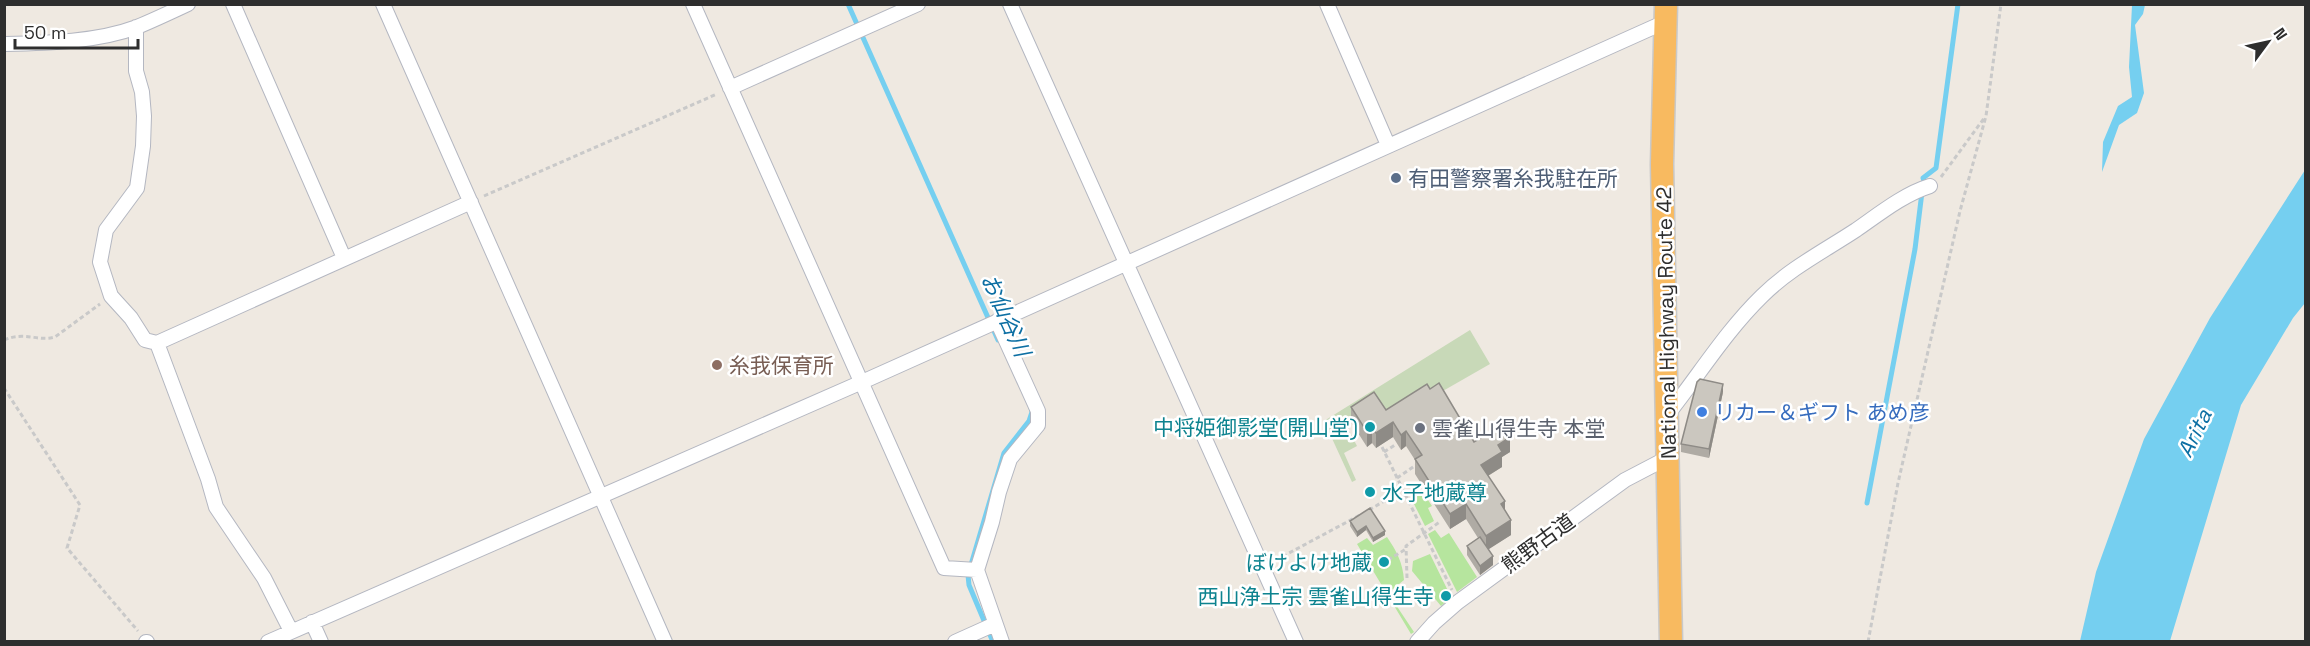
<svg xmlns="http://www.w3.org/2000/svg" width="2310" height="646" font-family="'Space Grotesk','Noto Sans JP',sans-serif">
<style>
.green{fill:#b6e59e}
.cemetery{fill:#c8d9b8}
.water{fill:#75cff0}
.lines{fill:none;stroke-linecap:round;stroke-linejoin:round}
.stream{stroke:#75cff0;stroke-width:5}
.minor-casing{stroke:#b4b7c1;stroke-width:16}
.trunk-casing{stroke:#c9c9c9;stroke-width:25}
.path{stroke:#c9c9c9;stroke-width:3;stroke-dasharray:4.5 3;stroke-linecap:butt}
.minor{stroke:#fff;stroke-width:14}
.trunk{stroke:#f8ba60;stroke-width:22}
.wall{fill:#afaba4}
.shaded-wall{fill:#8e8b86}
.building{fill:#cbc7bf;stroke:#8e8b86;stroke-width:1.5}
.service-dot{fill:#5c6f8a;stroke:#fff;stroke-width:2}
.education-dot{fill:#8d6e63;stroke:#fff;stroke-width:2}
.shop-dot{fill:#3f7fe0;stroke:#fff;stroke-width:2}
.culture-dot{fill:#0f9aa8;stroke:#fff;stroke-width:2}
.worship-dot{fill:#6b7280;stroke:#fff;stroke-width:2}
.labels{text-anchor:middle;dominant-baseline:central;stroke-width:5;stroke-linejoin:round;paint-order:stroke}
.service-label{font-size:21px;fill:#4e5e75;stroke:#fff;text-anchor:start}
.street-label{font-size:21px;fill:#2e2e2e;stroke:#fff}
.education-label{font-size:21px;fill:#785e54;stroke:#fff;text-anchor:start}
.shop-label{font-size:21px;fill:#366cbe;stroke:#fff;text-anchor:start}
.culture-label{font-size:21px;fill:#0d838f;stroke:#fff;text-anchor:end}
.worship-label{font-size:21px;fill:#5b616d;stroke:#fff;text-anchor:start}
.water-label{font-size:22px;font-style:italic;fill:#0d6fa3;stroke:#fff}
</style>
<rect width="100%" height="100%" fill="#efe9e1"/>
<path class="green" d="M1422,491L1432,506L1428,508L1434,521L1425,526L1411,498Z
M1435,530L1441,538L1449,533L1477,577L1457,592L1428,534Z
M1387,537C1396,550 1403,563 1404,580L1388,593L1414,632L1411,634L1357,544L1367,538L1373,545Z
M1430,554L1451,597L1441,606L1412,571L1413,561Z"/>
<path class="cemetery" d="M1470,330L1490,364L1387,423L1374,404L1345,423L1357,446L1344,453L1356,480L1352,482L1324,421Z"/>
<path class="water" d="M2132,5H2145L2143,14L2135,25L2144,93L2137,113L2119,125L2102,172L2103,142L2118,106L2132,97L2129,67Z
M2305,170V303L2293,318L2241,405L2170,641H2080L2096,572L2144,439L2210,318Z"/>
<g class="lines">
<path class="stream" d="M848,4L998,340
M1924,181L1923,178L1936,168L1958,4
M1867,503L1915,249L1922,192
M993,642L969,585L968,575L1004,453L1029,421L1032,412L1031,408"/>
<g class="minor-casing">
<path id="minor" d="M233,4L344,258
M383,4L665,642
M693,4L944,568L977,570
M1010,4L1296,642
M1327,4L1388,145
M136,27V71L142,92L144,116L143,146L137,188L106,230L100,262L111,296L131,318L145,340L157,343
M4,44C47,43 97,42 137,27C154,20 171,12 188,4
M730,88L918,4
M997,321L1038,411V425L1010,459L999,492L992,522L977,570L1002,642
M1668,414C1699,375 1726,331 1762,296C1789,269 1824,251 1856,230C1879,214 1904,194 1930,186
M312,622L321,642
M291,631L264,578L216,507L208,479L157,343L471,202
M146,642H147
M268,642L862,382L1665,22
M955,642L995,624
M1417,642L1434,623L1458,602L1625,480L1669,457"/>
</g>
<g class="trunk-casing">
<path id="trunk" d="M1666,4L1662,164L1671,642"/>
</g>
<path class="path" d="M1941,177L1985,117
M484,196L717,94
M4,340C25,331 38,342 55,337L100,304
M4,388L80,505L67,548L138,631
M1382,447L1452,590
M1384,452L1395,445
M1397,478L1416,465
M1406,496L1420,487
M1369,510L1403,490
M1276,560L1360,515
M1388,560L1406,549
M1407,578L1406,546L1441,521
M1868,642L1898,483L1960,211L1986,116L2001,4"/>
<use href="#minor" class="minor"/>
<use href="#trunk" class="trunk"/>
</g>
<path class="wall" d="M1430,389L1474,442L1510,452L1502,457V467L1488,476L1505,510L1511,535L1488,549L1493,565L1480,575L1467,555V546L1478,538L1466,519L1450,529L1415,474V460L1406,446L1401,450L1393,437L1376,448L1372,443L1367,447L1351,422V407L1386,410Z
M1723,392L1709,458L1681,452V444Z
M1370,508L1385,535L1373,542L1366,530L1357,537L1350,526V521Z"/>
<path class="shaded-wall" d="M1723,384V392L1709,458V449Z
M1393,422V437L1376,448V433Z
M1372,428V443L1367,447V432Z
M1406,431V446L1401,450V435Z
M1510,437V452L1502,457V467L1481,480V465L1498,445Z
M1505,501V516L1501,504Z
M1466,504V519L1450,529V514Z
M1511,520V535L1486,551V536Z
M1366,526V530L1357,537V532Z
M1385,531V535L1373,542V538Z
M1493,556V565L1480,575V566Z"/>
<path class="building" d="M1700,379L1723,384L1709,449L1681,444L1697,382Z
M1439,383L1474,442L1502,425L1510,437L1498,445L1502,452L1481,465L1505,501L1501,504L1511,520L1486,536L1466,504L1450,514L1415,459L1422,455L1406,431L1401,435L1393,422L1376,433L1372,428L1367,432L1351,407L1374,392L1386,410L1427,384L1430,389Z
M1370,508L1385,531L1373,538L1366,526L1357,532L1350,521Z
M1480,537L1493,556L1480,566L1467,546Z"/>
<circle class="service-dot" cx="1396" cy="178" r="6"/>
<circle class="education-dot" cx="717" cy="365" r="6"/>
<circle class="shop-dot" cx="1702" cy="412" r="6"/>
<g class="culture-dot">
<circle cx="1370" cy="427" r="6"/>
<circle cx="1370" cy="492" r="6"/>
<circle cx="1384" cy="562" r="6"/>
<circle cx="1446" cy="596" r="6"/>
</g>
<circle class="worship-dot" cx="1420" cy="428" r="6"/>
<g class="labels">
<g class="service-label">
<text x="1408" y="178">有田警察署糸我駐在所</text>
</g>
<g class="street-label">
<text transform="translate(1666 323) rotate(-91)">National Highway Route 42</text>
<text transform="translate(1538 543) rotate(-36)">熊野古道</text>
</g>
<g class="education-label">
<text x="729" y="365">糸我保育所</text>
</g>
<g class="shop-label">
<text x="1714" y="412">リカー＆ギフト あめ彦</text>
</g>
<g class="culture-label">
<text x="1358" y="427">中将姫御影堂(開山堂)</text>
<text x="1382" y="492" text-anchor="start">水子地蔵尊</text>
<text x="1372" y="562">ぼけよけ地蔵</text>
<text x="1434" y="596">西山浄土宗 雲雀山得生寺</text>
</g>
<g class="worship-label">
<text x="1432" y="428">雲雀山得生寺 本堂</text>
</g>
<g class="water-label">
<text transform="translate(1006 315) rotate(66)">お仙谷川</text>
<text transform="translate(2194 433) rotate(-64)">Arita</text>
</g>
</g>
<rect width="2310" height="646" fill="none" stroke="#2e2e2e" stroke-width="12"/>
<g transform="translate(2268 42) rotate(57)" stroke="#ffffff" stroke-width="4.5" paint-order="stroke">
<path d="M0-4.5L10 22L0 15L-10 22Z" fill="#2e2e2e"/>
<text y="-9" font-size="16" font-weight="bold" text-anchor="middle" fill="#2e2e2e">N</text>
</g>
<path d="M15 39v9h123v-9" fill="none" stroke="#2e2e2e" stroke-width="3"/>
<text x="24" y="39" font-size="18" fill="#2e2e2e" stroke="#ffffff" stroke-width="4.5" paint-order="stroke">50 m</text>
</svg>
